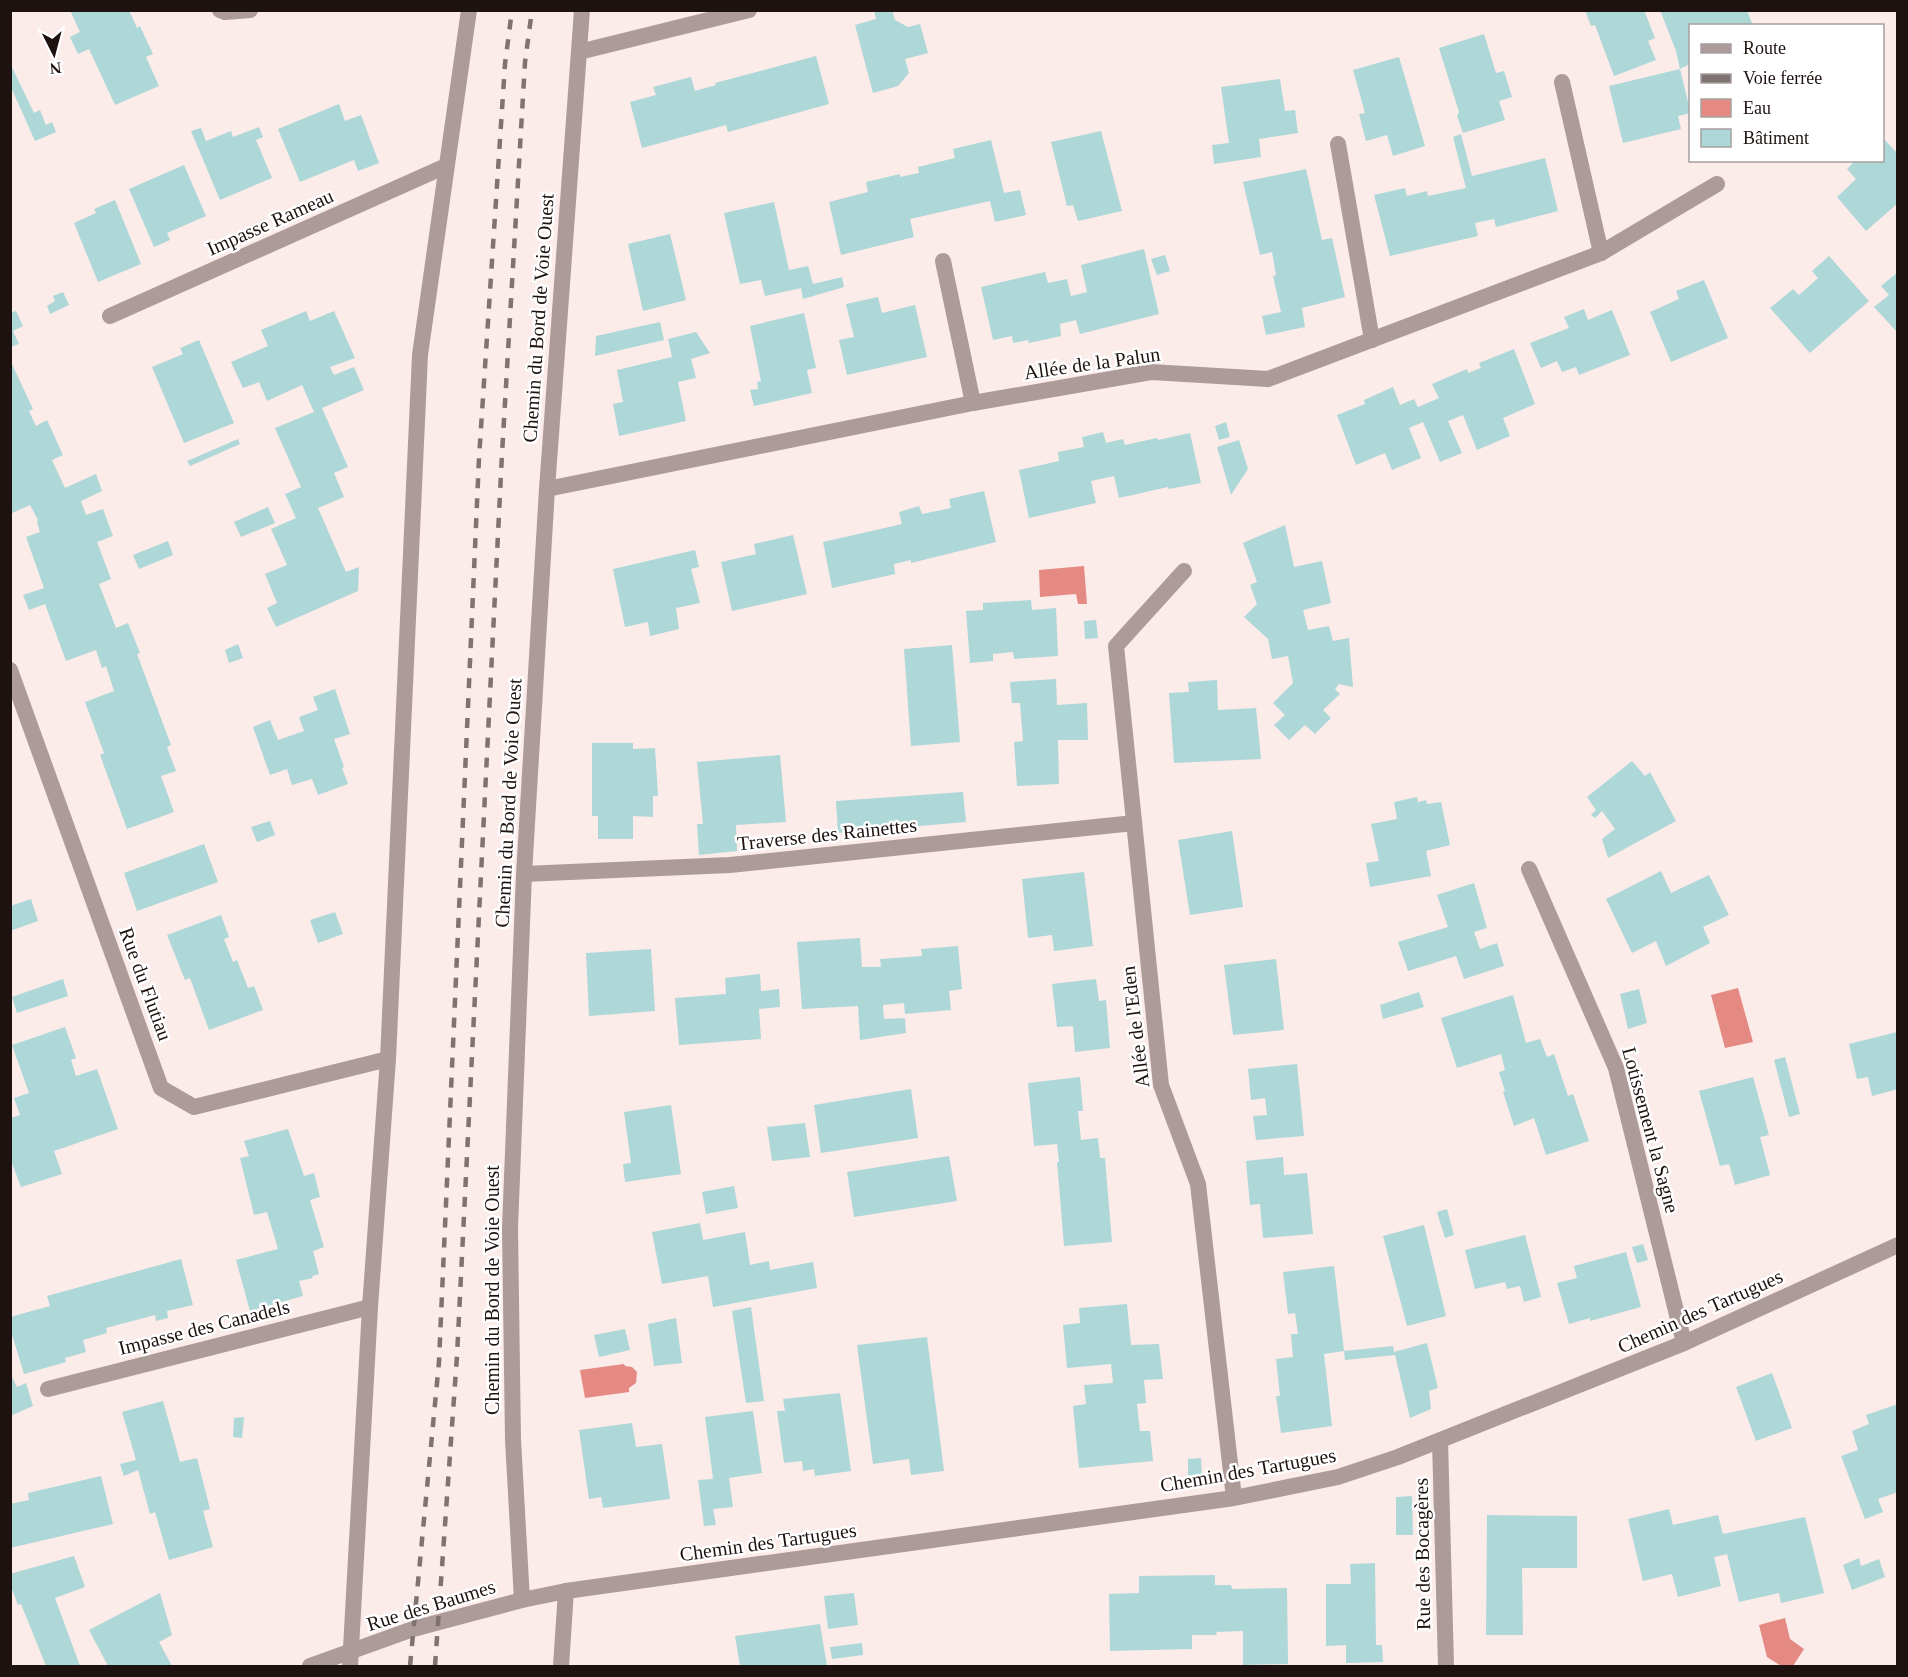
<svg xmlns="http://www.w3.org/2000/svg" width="1908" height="1677" font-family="'Times New Roman',serif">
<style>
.water{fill:#e58a83}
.building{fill:#aed7d8}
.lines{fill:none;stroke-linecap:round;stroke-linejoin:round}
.service{stroke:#ac9b99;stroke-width:16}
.minor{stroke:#ac9b99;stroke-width:16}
.tertiary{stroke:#ac9b99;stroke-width:16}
.rail{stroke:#7f7270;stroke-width:4.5;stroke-dasharray:10 10;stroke-linecap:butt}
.labels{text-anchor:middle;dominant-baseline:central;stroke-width:5;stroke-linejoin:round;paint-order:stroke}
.street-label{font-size:20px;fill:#1e1210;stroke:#fff}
</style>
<rect width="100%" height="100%" fill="#fbebe9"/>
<path class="water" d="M1084,566L1087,604H1078L1076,594L1040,597L1039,570Z
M1738,988L1753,1042L1725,1048L1711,995Z
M624,1364L625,1366L632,1367L637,1372L636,1383L629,1388V1392L585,1398L580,1370Z
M1785,1618L1790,1639L1804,1649L1793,1666H1781L1767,1657L1759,1625Z"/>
<path class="building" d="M70,10H129L137,28L140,26L153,54L146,57L159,86L115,105L89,49L78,54L70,37L80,32Z
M874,10H892L895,20L908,27L920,24L928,53L905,59L909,73L898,86L873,93L855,25L876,19Z
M1585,10H1644L1655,38L1648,41L1656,60L1614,76L1595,25L1591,26Z
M1660,10H1747L1753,26H1690V64L1680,69L1676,51Z
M1484,34L1496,73L1504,71L1512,97L1499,101L1505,120L1463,133L1457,116L1459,112L1439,48Z
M816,56L829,104L728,132L726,125L642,148L630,102L656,95L653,87L691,77L695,91L716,85L715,83Z
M1399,57L1425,146L1393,156L1387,135L1366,141L1359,114L1365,113L1353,70Z
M10,63L34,113L40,110L46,125L52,122L56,132L35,141L10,85Z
M1680,69L1690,110V113L1678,116L1681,129L1623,143L1609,86Z
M1280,79L1285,111L1295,110L1298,133L1259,139L1261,157L1214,164L1212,145L1229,143L1221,87Z
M339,104L345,121L361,115L379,163L358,171L354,160L300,182L278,129Z
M259,127L263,137L256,140L272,178L220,200L191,131L201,128L206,141L231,131L233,137Z
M1101,131L1122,211L1078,221L1073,205L1067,206L1051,142Z
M1461,134L1472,176L1545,158L1558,211L1496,227L1494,219L1475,223L1478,236L1390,256L1374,195L1405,188L1407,196L1427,191L1428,196L1466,188L1453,137Z
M1882,137L1898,154V203L1866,231L1837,197L1856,179L1847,169L1856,160H1882Z
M991,140L1004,193L1020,190L1026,215L995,222L990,201L910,219L914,237L841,255L829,202L868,192L866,182L900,174V177L919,173L918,167L955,158L953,149Z
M184,165L206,216L167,233L170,240L154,247L129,189Z
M1306,169L1322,240L1332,238L1345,297L1302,308L1305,327L1266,335L1262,316L1281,312L1273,276L1276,275L1272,252L1260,255L1243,182Z
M115,200L141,264L98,282L74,223L96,213L94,209Z
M774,202L789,270L808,266L813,284L842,277L844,287L803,299L801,288L765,296L761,280L740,284L724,213Z
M670,234L686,300L643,311L628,244Z
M1144,249L1159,314L1080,334L1076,320L1060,324L1061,336L1029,343L1028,340L1013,343L1012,336L993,340L981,287L1045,272L1048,283L1067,279L1071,296L1087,292L1081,265Z
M1165,255L1170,271L1157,275L1151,259Z
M1829,256L1869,301L1810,353L1770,308L1793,289L1799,295L1818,278L1812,271Z
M1898,272V333L1874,307L1889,295L1881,286Z
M1704,280L1728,338L1671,362L1650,312L1679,299L1676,291Z
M63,292L69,305L50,314L47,306L55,301L53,296Z
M878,297L882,313L915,305L927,357L847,375L839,340L854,337L846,304Z
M1584,309L1588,320L1612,310L1630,355L1579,375L1576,367L1562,372L1557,361L1541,368L1530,343L1569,328L1564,317Z
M16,311L23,326L13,331L19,344L10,347V313Z
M306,311L310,321L334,311L355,358L330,367L334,375L354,367L364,390L322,408L348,467L334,473L344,497L318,508L346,572L359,567L358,591L276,627L267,608L277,603L265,574L287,565L271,529L296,518L285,494L301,487L275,428L314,412L302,385L267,401L259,382L243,388L231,362L268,346L261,330Z
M804,313L816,368L807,370L812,393L754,406L750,390L758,389L757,382L761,381L750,326Z
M660,322L664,340L595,356L596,336Z
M696,332L710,353L691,359L696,378L678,382L686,421L619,436L613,404L623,402L617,370L672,357L668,339Z
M199,340L234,423L184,443L152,367L183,354L180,348Z
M1514,349L1535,404L1503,418L1510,436L1477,450L1463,415L1448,421L1462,453L1440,462L1423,422L1409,428L1421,458L1392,470L1385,453L1356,465L1337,415L1365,404L1364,400L1393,387L1400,405L1414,399L1418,407L1439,398L1432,384L1467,369L1468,373L1481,368L1479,363Z
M10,360L33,409L29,411L36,426L47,420L63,455L52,460L65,488L96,474L102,491L81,501L86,515L103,509L113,536L97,542L111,579L99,584L116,628L128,623L140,653L137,654L171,745L167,747L176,771L161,776L174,812L127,829L100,755L104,753L85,702L114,691L106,666L102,668L96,650L66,661L45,604L29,610L23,595L44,588L26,537L40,532L37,522L38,520L30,505L10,514Z
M1226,422L1230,437L1219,440L1215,426Z
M1103,432L1106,443L1123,439L1125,445L1157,438L1158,440L1190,433L1201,483L1169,489L1168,487L1119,498L1114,476L1091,481L1096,503L1029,518L1019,470L1059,461L1058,452L1084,447L1082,437Z
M238,439L240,444L190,466L187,461Z
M1239,440L1248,469L1231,495L1217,447Z
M984,491L996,542L911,563V560L894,564L895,574L832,588L823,542L902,524L899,512L919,506L922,514L951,508L949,499Z
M268,507L275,523L241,537L234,522Z
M1285,525L1294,567L1322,561L1331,603L1303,610L1308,630L1329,626L1333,641L1349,638L1353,687L1339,684L1335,689L1340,694L1323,710L1331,718L1315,734L1305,725L1289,740L1274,725L1285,715L1273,703L1293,683L1288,656L1272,659L1268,639L1244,617L1257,604L1250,585L1257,582L1243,543Z
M793,535L807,594L732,611L721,562L756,554L754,544Z
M168,541L173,555L139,569L133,555Z
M695,550L699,567L691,569L700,603L676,608L679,629L650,636L648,622L625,627L613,569Z
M1031,600L1032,610L1056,608L1058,656L1014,659L1013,652L993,654V661L970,663L966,611L983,610V603Z
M1096,620L1098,638L1085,639L1084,621Z
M238,644L243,658L229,663L225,650Z
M952,645L960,742L911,746L904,649Z
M1056,679L1057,705L1087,703L1088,740H1058L1059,784L1017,786L1014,742L1023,741L1020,703H1012L1010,682Z
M1217,680L1218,710L1256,708L1261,759L1174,763L1169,693L1189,692L1188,682Z
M335,689L350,734L334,739L344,767L342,768L348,784L318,795L312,779L292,785L287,769L270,775L253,727L270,720L278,740L304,731L299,717L318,710L313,697Z
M592,743H633V749L655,748L658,796H653V817L633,816V839H598V816H592Z
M780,755L786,822L736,825L737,851L699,855L697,824H703L697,762Z
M1632,761L1645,776L1650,772L1676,821L1608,858L1602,839L1615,829L1602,811L1595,818L1591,815L1596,810L1587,797Z
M963,792L966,822L838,833L836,801Z
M1417,797L1418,802L1426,800L1427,804L1441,802L1450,845L1426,851L1431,876L1370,887L1366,863L1379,861L1371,824L1397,819L1394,802Z
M270,821L275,835L257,842L251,827Z
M1232,831L1243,907L1190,915L1178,840Z
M204,844L218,882L137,911L124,873Z
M1661,871L1671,893L1709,875L1729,915L1703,927L1710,943L1666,966L1656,941L1632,953L1606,899Z
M1084,872L1093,946L1054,951L1052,935L1028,938L1022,879Z
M1474,883L1487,928L1474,932L1480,949L1497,943L1504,966L1464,979L1456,956L1408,971L1398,942L1448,927L1437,895Z
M31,899L38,921L10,931V906Z
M335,912L343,934L318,943L310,920Z
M221,915L229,937L224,939L233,962L237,960L248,988L254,986L263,1010L209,1030L190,978L185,980L167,935Z
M860,938L862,967H881L880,959L922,956L921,949L958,946L962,989L949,991L951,1010L905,1014L904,1003L883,1005L884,1019L905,1018L906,1033L860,1040L858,1006L802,1009L797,942Z
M651,949L655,1011L589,1016L586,953Z
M1276,959L1284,1030L1233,1035L1224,965Z
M760,974L761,991L779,989L780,1007L759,1009L761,1039L679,1045L675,998L726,994L725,978Z
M63,979L68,996L17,1013L12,997Z
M1096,979L1099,1001L1106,1000L1110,1048L1075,1052L1073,1026L1057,1027L1052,984Z
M1639,989L1647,1023L1628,1029L1620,994Z
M1419,992L1424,1007L1383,1019L1380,1005Z
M1513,995L1526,1043L1540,1039L1547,1057L1554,1054L1568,1096L1573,1094L1589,1141L1546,1155L1534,1118L1514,1126L1503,1092L1505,1091L1499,1072L1505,1070L1501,1054L1457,1068L1441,1018Z
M65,1027L76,1058L71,1060L76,1076L97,1069L118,1129L54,1151L62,1174L21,1187L10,1158V1118L20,1115L14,1098L29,1093L12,1045Z
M1897,1032L1898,1089L1872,1096L1868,1077L1857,1079L1849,1044Z
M1785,1057L1800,1114L1789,1117L1774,1060Z
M1297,1064L1304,1136L1256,1140L1253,1116L1267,1115L1265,1098L1251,1100L1248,1069Z
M1080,1077L1083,1111H1078L1081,1140L1098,1138L1100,1158H1105L1112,1242L1064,1246L1057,1162H1059L1057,1144L1034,1146L1028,1083Z
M1753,1077L1769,1135L1760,1137L1770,1175L1735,1185L1729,1164L1720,1166L1699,1091Z
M911,1089L918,1138L821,1153L814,1105Z
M671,1105L681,1174L625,1182L623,1164L631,1163L624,1112Z
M805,1123L810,1157L772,1161L767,1127Z
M288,1129L304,1176L314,1173L320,1197L310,1200L324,1247L313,1251L319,1274L312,1276L313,1278L299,1281L303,1296L250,1311L236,1260L278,1249L267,1212L254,1215L240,1158L249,1156L244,1141Z
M949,1156L957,1201L854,1217L847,1172Z
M1283,1157L1284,1175L1307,1173L1313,1234L1263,1238L1260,1204L1250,1205L1246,1161Z
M734,1186L738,1208L706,1214L702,1192Z
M1447,1209L1454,1235L1445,1238L1437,1212Z
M700,1223L703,1240L745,1232L750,1265L769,1261L770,1270L813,1262L817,1288L713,1307L708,1276L662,1284L652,1232Z
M1424,1225L1446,1316L1407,1326L1383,1236Z
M1525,1235L1541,1297L1524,1302L1520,1286L1507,1289L1505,1282L1475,1289L1465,1250Z
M1643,1244L1648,1260L1637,1263L1632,1247Z
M1626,1252L1641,1307L1590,1321V1318L1569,1324L1557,1283L1577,1278L1574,1266Z
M181,1259L193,1305L167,1311L168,1318L156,1321L155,1315L106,1328L107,1333L83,1340L86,1352L65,1358L66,1362L24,1374L10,1328V1317L50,1306L47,1296Z
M1334,1266L1344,1351L1324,1354L1332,1426L1281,1433L1276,1396H1280L1276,1359L1293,1357L1291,1334H1298L1295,1313L1288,1314L1283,1272Z
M1127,1304L1131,1345L1159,1344L1163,1379L1144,1380L1146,1403L1137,1404L1140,1431H1150L1153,1461L1079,1468L1073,1406L1086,1404L1084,1385L1113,1383L1111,1364L1067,1368L1063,1325L1080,1323L1079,1308Z
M751,1307L764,1401L746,1403L732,1311Z
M676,1318L682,1363L654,1366L648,1324Z
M625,1329L630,1350L599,1357L594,1335Z
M927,1337L944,1471L911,1475L909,1459L873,1464L857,1345Z
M1427,1343L1438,1388L1429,1391L1431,1409L1410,1418L1395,1355L1345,1360L1344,1351L1393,1346L1394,1352Z
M10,1373L17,1387L26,1383L33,1406L10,1416Z
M1772,1373L1792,1428L1756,1441L1736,1387Z
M840,1393L851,1471L815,1476L814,1469L803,1471L802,1461L784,1463L777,1411H785L783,1399Z
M163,1401L180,1462L197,1458L210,1509L203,1511L213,1547L169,1560L155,1512L150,1514L138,1470L124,1476L120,1464L136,1460L122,1412Z
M1898,1404V1492L1878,1499L1883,1512L1865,1519L1841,1456L1858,1450L1852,1431L1869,1424L1866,1415Z
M753,1411L762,1473L729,1478L733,1507L713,1509L716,1525L704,1526L698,1480L713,1479L705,1417Z
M244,1417L242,1438L233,1437L234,1418Z
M632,1423L636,1447L662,1444L670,1499L603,1508L601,1497L589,1499L579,1430Z
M1201,1458L1202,1476L1188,1477V1459Z
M101,1476L113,1524L10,1548V1504L29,1500L28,1493Z
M1412,1496L1413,1535H1396V1497Z
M1669,1509L1673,1525L1718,1515L1723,1534L1805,1517L1824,1593L1781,1603L1779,1593L1739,1602L1727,1554L1714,1557L1721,1586L1678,1597L1672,1574L1643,1581L1628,1519Z
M1487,1515L1577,1516V1568H1522L1523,1635H1486Z
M74,1556L85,1587L55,1598L80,1666H46L21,1604L18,1605L10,1584V1574Z
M1859,1558L1861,1566L1879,1559L1885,1577L1852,1590L1843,1565Z
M1375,1563L1376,1645H1382L1383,1662L1346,1663V1645L1326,1646V1584H1351L1350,1564Z
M1215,1575V1585H1231L1232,1589L1287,1588L1288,1664L1243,1665V1631L1216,1632L1217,1635H1192V1649L1110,1651L1109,1594L1139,1593V1576Z
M160,1593L172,1635L159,1642L172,1666H108L89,1630Z
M854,1593L858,1625L828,1629L824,1596Z
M820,1624L827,1666H740L735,1636Z
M862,1643L863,1655L832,1659L830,1647Z"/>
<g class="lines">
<path class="service" d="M1562,82L1601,253
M1338,144L1372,340
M943,261L973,403
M48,1389L370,1307"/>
<path class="minor" d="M220,10L225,12L250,10
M579,52L749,10
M110,316L446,166
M547,489L973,403L1151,372L1268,379L1601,253L1717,184
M1184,571L1116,646L1161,1085L1198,1184L1234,1498
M10,670L161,1088L194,1107L388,1059
M1529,869L1616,1068L1684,1343
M524,874L730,865L1134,823
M1440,1440L1446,1666
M522,1600L513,1440L510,1228L524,874L547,489L582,10
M350,1666L370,1307L388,1059L420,355L469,10
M561,1666L566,1591L1234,1498L1338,1477L1398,1457L1684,1343L1898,1245"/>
<path class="tertiary" d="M310,1666L413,1629L522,1600L566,1591"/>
<path class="rail" d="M410,1666L439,1362L479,458L505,64L512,10
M435,1666L457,1356L502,454L525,62L532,10"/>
</g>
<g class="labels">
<g class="street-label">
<text transform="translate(270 222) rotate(-24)">Impasse Rameau</text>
<text transform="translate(538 318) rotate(-86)">Chemin du Bord de Voie Ouest</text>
<text transform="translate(1092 363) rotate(-8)">Allée de la Palun</text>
<text transform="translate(508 803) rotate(-87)">Chemin du Bord de Voie Ouest</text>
<text transform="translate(827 834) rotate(-6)">Traverse des Rainettes</text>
<text transform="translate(146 984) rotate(70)">Rue du Flutiau</text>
<text transform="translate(1135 1027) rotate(-97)">Allée de l'Eden</text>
<text transform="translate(1651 1130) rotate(75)">Lotissement la Sagne</text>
<text transform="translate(492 1290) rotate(-90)">Chemin du Bord de Voie Ouest</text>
<text transform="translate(1700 1311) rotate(-24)">Chemin des Tartugues</text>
<text transform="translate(204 1327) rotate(-14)">Impasse des Canadels</text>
<text transform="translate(1248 1470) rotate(-10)">Chemin des Tartugues</text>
<text transform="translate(768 1542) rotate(-8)">Chemin des Tartugues</text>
<text transform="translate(1422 1554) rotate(-91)">Rue des Bocagères</text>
<text transform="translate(431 1605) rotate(-17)">Rue des Baumes</text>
</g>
</g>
<rect width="1908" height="1677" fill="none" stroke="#1e1210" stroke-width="24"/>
<rect x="1689" y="24" width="195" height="138" fill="#ffffff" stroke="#a5a09f" stroke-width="1.5"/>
<rect x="1701" y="44" width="30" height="9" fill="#ac9b99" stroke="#a5a09f" stroke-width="1.5"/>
<text x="1743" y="54" font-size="18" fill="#1e1210">Route</text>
<rect x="1701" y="74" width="30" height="9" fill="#7f7270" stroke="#a5a09f" stroke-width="1.5"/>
<text x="1743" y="84" font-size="18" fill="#1e1210">Voie ferrée</text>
<rect x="1701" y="99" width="30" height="18" fill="#e58a83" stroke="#a5a09f" stroke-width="1.5"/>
<text x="1743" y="114" font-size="18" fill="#1e1210">Eau</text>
<rect x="1701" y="129" width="30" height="18" fill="#aed7d8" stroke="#a5a09f" stroke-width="1.5"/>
<text x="1743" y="144" font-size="18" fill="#1e1210">Bâtiment</text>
<g transform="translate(54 54) rotate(174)" stroke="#ffffff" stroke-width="4.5" paint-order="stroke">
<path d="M0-4.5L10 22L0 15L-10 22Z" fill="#1e1210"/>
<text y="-9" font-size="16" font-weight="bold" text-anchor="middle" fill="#1e1210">N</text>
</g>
</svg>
